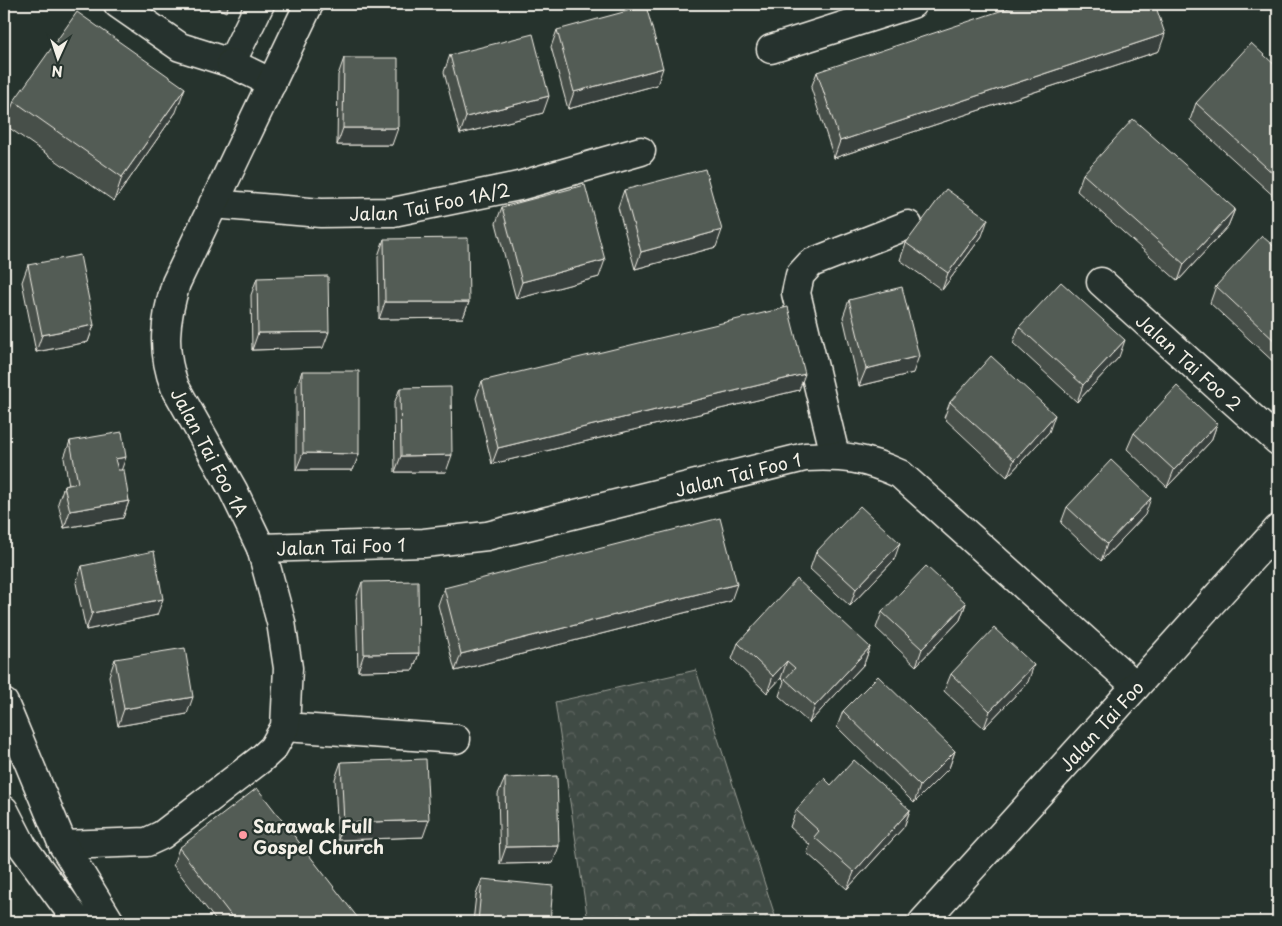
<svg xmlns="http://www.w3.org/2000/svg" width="1282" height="926" font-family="'Playpen Sans',sans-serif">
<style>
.forest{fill:url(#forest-crowns);stroke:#9a9e96}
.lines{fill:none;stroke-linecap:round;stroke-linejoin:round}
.minor-casing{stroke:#f4f1e8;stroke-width:31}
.highway-casing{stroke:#f4f1e8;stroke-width:31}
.minor{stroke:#26332d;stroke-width:28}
.highway{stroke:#26332d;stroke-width:28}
.wall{fill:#474f49;stroke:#f4f1e8}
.shaded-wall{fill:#39403c;stroke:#f4f1e8}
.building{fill:#525c55;stroke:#f4f1e8}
.poi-dot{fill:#ff9aa2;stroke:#26332d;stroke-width:2}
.labels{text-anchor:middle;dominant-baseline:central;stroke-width:4.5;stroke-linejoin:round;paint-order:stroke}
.street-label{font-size:18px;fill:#f4f1e8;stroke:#26332d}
.poi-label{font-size:18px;font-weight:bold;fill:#f4f1e8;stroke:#26332d;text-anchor:start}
</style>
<defs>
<pattern id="forest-crowns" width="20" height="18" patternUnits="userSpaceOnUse" patternTransform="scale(1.25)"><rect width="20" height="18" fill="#414b45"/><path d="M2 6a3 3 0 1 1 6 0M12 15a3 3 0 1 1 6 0" fill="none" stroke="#5d6560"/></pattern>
</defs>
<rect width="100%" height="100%" fill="#26332d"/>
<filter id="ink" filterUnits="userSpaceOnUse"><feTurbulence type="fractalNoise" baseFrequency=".02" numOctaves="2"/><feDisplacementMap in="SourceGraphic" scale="10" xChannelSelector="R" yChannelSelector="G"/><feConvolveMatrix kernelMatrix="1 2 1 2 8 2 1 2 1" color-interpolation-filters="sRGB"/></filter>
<g filter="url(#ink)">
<path class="forest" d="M696,670L777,922H588L555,702Z"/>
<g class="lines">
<g class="minor-casing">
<g id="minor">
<path d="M118,4L180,47L231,63L260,4"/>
<path d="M771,49L912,4"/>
<path d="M231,63L272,83"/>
<path id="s1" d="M213,204L321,213L393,212L519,186L641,151"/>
<path id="s2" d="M1101,282L1278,441"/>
<path d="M835,455L796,293L800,275L811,263L908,225"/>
<path id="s3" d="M261,548L424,543L487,536L805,457C844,455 865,458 900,474L1136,686"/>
<path d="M285,727L456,739"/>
<path d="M63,845L147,842L162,835L261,759L273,748L285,727L288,668L281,622L261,548L233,490L175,387C161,351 165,319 176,283L309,4"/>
<path id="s4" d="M923,922L1278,529"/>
</g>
</g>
<g class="highway-casing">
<path id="highway" d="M4,703L63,845L110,922
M4,810L23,847L78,922"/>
</g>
<use href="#minor" class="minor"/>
<use href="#highway" class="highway"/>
</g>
<path class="wall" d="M209,4H229L226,12Z
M557,30L657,85L568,109L551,47Z
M1159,51L834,158L811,88L817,72Z
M450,55L543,113L460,134L444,72Z
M344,58L392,145H337L338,75Z
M1278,68V200L1190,120L1196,103Z
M14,101L176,112L114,201L5,125Z
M1083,174L1235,209L1228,226L1178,281L1077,191Z
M624,190L716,247L635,269L618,207Z
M502,207L599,277L516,299L496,223Z
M982,236L942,290L900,260L906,243Z
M384,239L469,302L463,318L379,319L378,256Z
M1278,250V366L1210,303L1216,286Z
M28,265L94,325L88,342L36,352L22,282Z
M257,278L323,348L252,350L251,295Z
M849,300L913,373L859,386L843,317Z
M1019,327L1119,357L1077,402L1013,343Z
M302,371L359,454L353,470H296V388Z
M482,381L799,390L492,464L476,398Z
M400,388L446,472H395L394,404Z
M950,402L1049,432L1007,477L944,418Z
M1217,424L1211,441L1167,487L1127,449L1134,433Z
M70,441L122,470L129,501L123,518L64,528L58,503L64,486L69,485L64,458Z
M1067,507L1145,515L1101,561L1061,523Z
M816,552L894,560L850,606L810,569Z
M82,566L157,615L86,630L76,583Z
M362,582L419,653L413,670L358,671L356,599Z
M444,588L731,601L455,671L438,605Z
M966,603L960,620L916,666L876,628L882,612Z
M738,643L870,647L864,664L809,723L779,696L784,681L781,678L767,693L732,659Z
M115,659L187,714L118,726L109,676Z
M951,674L1028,682L984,728L944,691Z
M843,711L955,751L949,768L914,803L837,727Z
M341,762L423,837L338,840L335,779Z
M505,778L553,863L500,864L498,794Z
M831,785L910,810L904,827L847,889L807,853L810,845L790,827L796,810Z
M179,848L361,922H217L173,865Z
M482,879L550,922H473L476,895Z"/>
<path class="shaded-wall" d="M1165,34L1159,51L834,158L840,141Z
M663,68L657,85L568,109L574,92Z
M185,88L176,112L114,201L122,177Z
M549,96L543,113L460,134L466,117Z
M343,128H398L392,145H337Z
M1235,209L1228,226L1178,281L1184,264Z
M988,219L982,236L942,290L948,273Z
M722,230L716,247L635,269L641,252Z
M605,260L599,277L516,299L522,282Z
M385,302H469L463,318L379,319Z
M94,325L88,342L36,352L42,335Z
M329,332L323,348L252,350L258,333Z
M1125,340L1119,357L1077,402L1083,385Z
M919,356L913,373L859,386L866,369Z
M805,374L799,390L492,464L498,448Z
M1055,415L1049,432L1007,477L1014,460Z
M1217,424L1211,441L1167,487L1174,470Z
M303,453L359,454L353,470H296Z
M452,455L446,472H395L401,456Z
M126,457L120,474L109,476L115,459Z
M1151,498L1145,515L1101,561L1107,544Z
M129,501L123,518L64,528L70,511Z
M900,543L894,560L850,606L856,589Z
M737,584L731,601L455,671L461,654Z
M163,599L157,615L86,630L92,613Z
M966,603L960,620L916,666L922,649Z
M870,647L864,664L809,723L815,706Z
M419,653L413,670L358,671L364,654Z
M787,661L781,678L767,693L773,676Z
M1034,665L1028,682L984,728L990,711Z
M193,697L187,714L118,726L124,709Z
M955,751L949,768L914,803L920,786Z
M910,810L904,827L847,889L854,872Z
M429,820L423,837L338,840L344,823Z
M559,846L553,863L500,864L506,847Z"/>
<path class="building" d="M1021,4H1155L1165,34L840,141L817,72Z
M646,6L663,68L574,92L557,30Z
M77,12L185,88L122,177L14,101Z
M533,34L549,96L466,117L450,55Z
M1251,43L1278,68V178L1196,103Z
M344,58H398V128H343Z
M1133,119L1235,209L1184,264L1083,174Z
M705,169L722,230L641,252L624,190Z
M585,185L605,260L522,282L502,207Z
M946,189L988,219L948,273L906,243Z
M1262,236L1278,250V344L1216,286Z
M468,238L469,302H385L384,239Z
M80,255L94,325L42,335L28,265Z
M328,276L329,332L258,333L257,278Z
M1061,282L1125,340L1083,385L1019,327Z
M902,287L919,356L866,369L849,300Z
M788,307L805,374L498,448L482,381Z
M991,356L1055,415L1014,460L950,402Z
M302,371H359V454L303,453Z
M1177,386L1217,424L1174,470L1134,433Z
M451,387L452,455L401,456L400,388Z
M122,432L126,457L115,459L118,470H124L129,501L70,511L64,486L78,483L70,441Z
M1111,460L1151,498L1107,544L1067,507Z
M860,506L900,543L856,589L816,552Z
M720,518L737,584L461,654L444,588Z
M154,551L163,599L92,613L82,566Z
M926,566L966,603L922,649L882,612Z
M797,579L870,647L815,706L785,679L795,668L787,661L773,676L738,643Z
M418,581L419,653L364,654L362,582Z
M994,628L1034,665L990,711L951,674Z
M185,648L193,697L124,709L115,659Z
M878,676L955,751L920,786L843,711Z
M426,759L429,820L344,823L341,762Z
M854,760L910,810L854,872L814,837L819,831L796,810L824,778L831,785Z
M557,776L559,846L506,847L505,778Z
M257,788L361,922H236L179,848Z
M482,879L553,886L550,922H478Z"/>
</g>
<circle class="poi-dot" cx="243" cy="835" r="5"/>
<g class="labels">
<g class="street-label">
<text stroke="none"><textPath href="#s1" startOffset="218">Jalan Tai Foo 1A/2</textPath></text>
<text stroke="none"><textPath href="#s2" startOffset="119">Jalan Tai Foo 2</textPath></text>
<text transform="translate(210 452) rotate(62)">Jalan Tai Foo 1A</text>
<text stroke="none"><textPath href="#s3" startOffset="485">Jalan Tai Foo 1</textPath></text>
<text stroke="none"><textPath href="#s3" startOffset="80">Jalan Tai Foo 1</textPath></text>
<text stroke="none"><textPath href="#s4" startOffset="265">Jalan Tai Foo</textPath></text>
</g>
<g class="poi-label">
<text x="253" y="825">Sarawak Full<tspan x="253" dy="21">Gospel Church</tspan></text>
</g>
</g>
<rect width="1282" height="926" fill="none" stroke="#26332d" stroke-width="20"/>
<rect x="10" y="10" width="1262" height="906" fill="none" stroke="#f4f1e8" stroke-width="2" filter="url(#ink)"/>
<g transform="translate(58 58) rotate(183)" stroke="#26332d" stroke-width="4" paint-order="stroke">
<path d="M0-4L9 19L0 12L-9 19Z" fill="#f4f1e8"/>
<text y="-8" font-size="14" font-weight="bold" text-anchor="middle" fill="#f4f1e8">N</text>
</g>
</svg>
